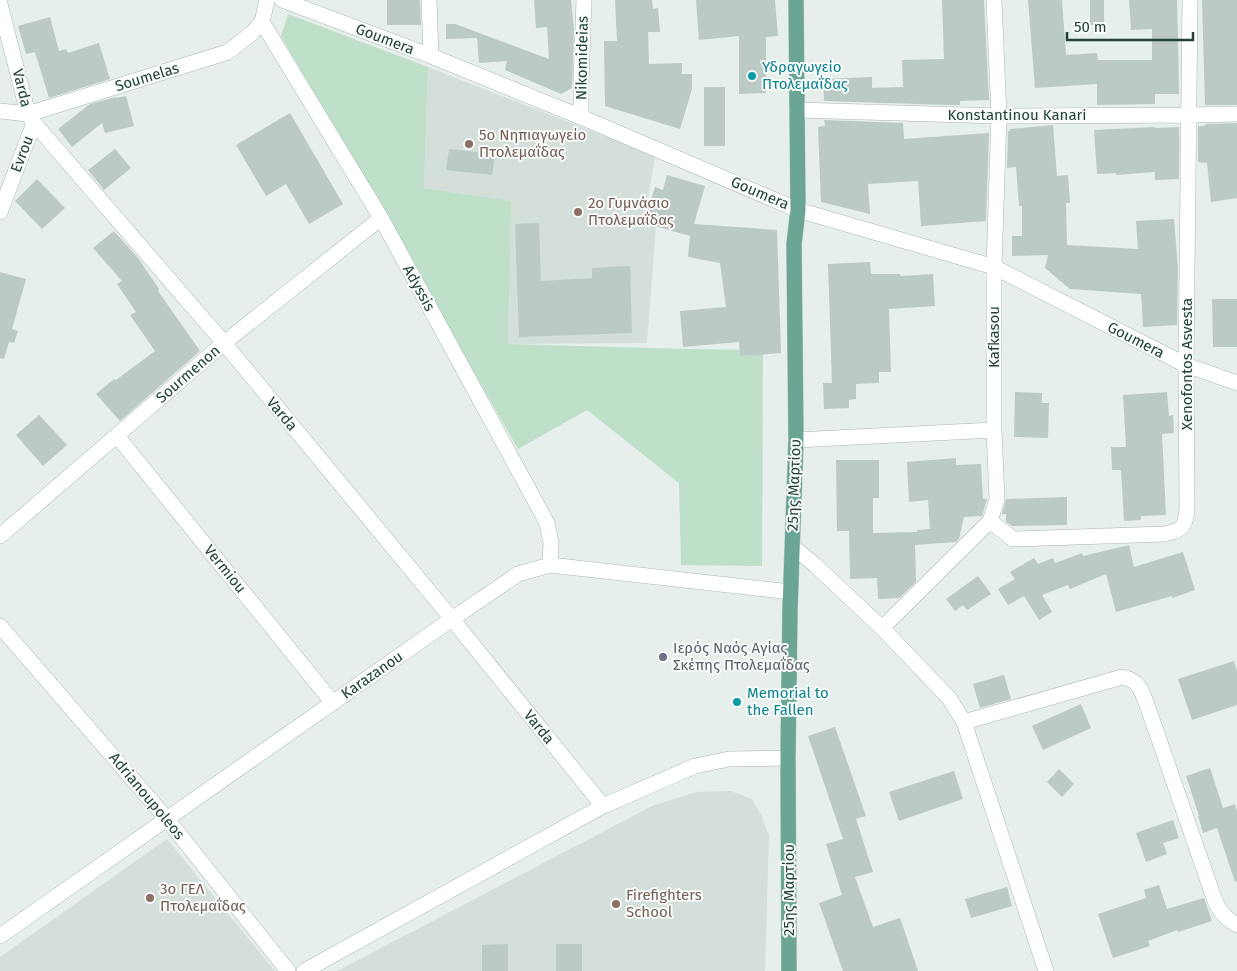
<svg xmlns="http://www.w3.org/2000/svg" width="1237" height="971" font-family="'Fira Sans',sans-serif">
<style>
.built{fill:#d4dfda}
.green{fill:#bfe0c8}
.building{fill:#bbcac4}
.lines{fill:none;stroke-linecap:round;stroke-linejoin:round}
.minor-casing{stroke:#a8b8b2;stroke-width:16}
.major-casing{stroke:#c2cac8;stroke-width:16}
.minor{stroke:#fff;stroke-width:15}
.major{stroke:#6aa596;stroke-width:15}
.culture-dot{fill:#0f9aa8;stroke:#f7fbf9;stroke-width:2}
.education-dot{fill:#8d6e63;stroke:#f7fbf9;stroke-width:2}
.worship-dot{fill:#6b7280;stroke:#f7fbf9;stroke-width:2}
.labels{text-anchor:middle;dominant-baseline:central;stroke-width:4;stroke-linejoin:round;paint-order:stroke}
.street-label{font-size:15px;fill:#24423a;stroke:#f7fbf9}
.culture-label{font-size:15px;fill:#0d838f;stroke:#f7fbf9;text-anchor:start}
.education-label{font-size:15px;fill:#785e54;stroke:#f7fbf9;text-anchor:start}
.worship-label{font-size:15px;fill:#5b616d;stroke:#f7fbf9;text-anchor:start}
</style>
<rect width="100%" height="100%" fill="#e6efeb"/>
<path class="built" d="M428,67L655,156L644,223L656,227L647,343L507,344L510,201L424,188Z
M731,791L752,799L761,815L769,836L765,971H337L652,806L696,792Z
M167,839L275,971H0V957Z"/>
<path class="green" d="M288,14L428,67L424,188L511,201L508,344L685,349L763,350L762,566L681,565L679,483L587,410L518,449L281,36Z"/>
<path class="building" d="M387,0H420L421,25H387Z
M534,0H571L574,30L572,88L561,94L505,70L507,61L479,63L477,38L446,39V24H455L549,59L547,27L536,28Z
M615,0H652L653,9L658,8L660,32H648L649,64L682,63V74H692V89L680,129L605,106L604,41H617Z
M696,0H775L778,36L766,37V93L739,94V36L699,40Z
M942,0H984L989,100L960,101V105H948L824,101L823,79L872,77V88L903,87L902,60L944,59Z
M1028,0H1062L1066,55L1097,53L1098,60H1152V29L1131,30L1129,0H1177L1178,37L1179,94H1155V104L1097,105V84L1035,88Z
M1090,0H1104V25H1090Z
M1202,0H1237V105H1205Z
M50,17L59,51L66,49L68,53L99,43L110,79L49,98L35,52L26,54L18,26Z
M704,87H725V146H704Z
M126,96L134,126L105,133L102,123L72,147L58,129L90,104L116,97V98Z
M290,113L343,204L309,224L286,184L266,196L236,145Z
M824,120L903,123L904,139L989,133L986,221L921,226L918,181L868,184L870,214L821,202L818,127L825,126Z
M1237,123V198L1211,202L1207,163L1198,162V126H1205V124Z
M1053,125L1057,176L1068,175L1070,203H1066L1067,245L1138,249L1136,221L1174,219L1178,268L1177,325L1143,327L1141,294L1070,289L1045,268L1048,255L1012,256V236H1022V206H1019L1016,167L1007,168L1008,131H1010V129Z
M1155,127V128L1179,127V179L1155,180V172L1116,175V173L1097,174L1094,130Z
M115,149L131,168L104,190L88,170Z
M449,149L495,154L492,175L446,170Z
M667,175L705,186L694,224L777,230L781,353L740,356L739,342L683,347L680,311L726,307L720,263L688,257L690,236L644,223L655,187L663,190Z
M37,179L65,208L42,229L15,201Z
M539,223L541,281L592,278V268L630,266L632,333L519,337L515,224Z
M114,231L138,258L159,289L158,291L200,351L120,421L96,394L114,379L116,380L155,351L130,315L136,312L117,284L122,281L93,248Z
M870,262L871,274H900L901,276L933,274L935,306L889,309L891,372H879V383L856,384V399L849,400V408L824,409L823,383H832L828,264Z
M0,272L26,279L12,329L18,331L14,343L9,342L4,359L0,358Z
M1212,299H1237V347H1213Z
M1015,392L1042,393V403H1049L1048,438L1014,437Z
M1167,392L1169,416L1173,415L1174,433L1162,434L1166,515L1141,516V520L1124,521L1121,470H1112L1111,447H1126L1123,395Z
M39,415L67,445L43,466L16,435Z
M956,458V465L981,464L983,499H987L982,516L964,517L959,539L956,542L915,545L916,582L899,598L878,599L877,578L850,579L849,531H837L836,460H879V498H873V533L917,532V530L930,529L928,500L909,502L907,462Z
M1067,497V525L1012,526L1006,522V514H1002L1006,499Z
M1129,545L1134,567L1183,552L1195,590L1172,598V596L1116,612L1106,574L1070,589L1068,585L1042,595L1052,612L1039,620L1024,596L1008,605L998,589L1015,579L1010,572L1034,558L1038,564L1053,558L1055,563L1082,553L1083,556Z
M978,576L991,594L967,610L963,605L955,611L946,599Z
M1234,661L1237,671V705L1192,720L1178,679Z
M1004,675L1011,699L980,708L973,684Z
M1081,704L1091,728L1043,750L1032,726Z
M835,727L866,816L856,819L873,872L855,877L873,927L900,918L918,971H843L819,903L842,895L826,844L843,839L808,736Z
M1210,768L1223,808L1235,804L1237,812V881L1235,882L1217,828L1203,833L1198,816H1199L1186,776Z
M1059,769L1074,784L1062,797L1047,782Z
M954,771L963,799L899,821L889,792Z
M1173,820L1179,838L1163,843L1167,854L1146,862L1136,833Z
M1159,885L1167,909L1204,898L1212,921L1178,932L1177,930L1148,941L1150,946L1113,958L1098,914L1146,898L1144,890Z
M1007,887L1012,906L971,918L965,899Z
M508,944V971H482V945Z
M556,944H582V971H556Z"/>
<g class="lines">
<g class="minor-casing">
<path id="minor" d="M282,0L431,56L581,117L798,210L994,267L1186,365L1237,383
M429,0L431,56
M0,4L28,114L34,123L224,343L452,619L603,806
M262,22L381,218L547,523L551,543L550,565
M797,110L999,116L1189,115L1237,114
M0,111L28,114L228,52L252,33L262,22L267,0
M581,117V82L584,0
M0,212L34,123
M117,436L333,703
M796,440L994,430
M990,521L1013,539L1165,534C1183,530 1186,526 1187,508L1186,365L1190,0
M0,536L224,343L381,218
M792,546L815,565L882,628L949,698L964,722L1046,971
M0,626L167,819L288,971
M882,628L990,521L997,499L994,430V267L999,116L994,0
M964,722L1122,677C1138,680 1140,688 1146,702L1215,901C1221,914 1226,918 1237,925
M0,936L452,619L518,574L550,565L791,592
M304,971L603,806L695,766L729,759L788,758"/>
</g>
<g class="major-casing">
<path id="major" d="M789,971L788,758L790,609L796,440L794,244L798,210L796,0"/>
</g>
<use href="#minor" class="minor"/>
<use href="#major" class="major"/>
</g>
<g class="culture-dot">
<circle cx="752" cy="76" r="5"/>
<circle cx="737" cy="702" r="5"/>
</g>
<g class="education-dot">
<circle cx="469" cy="144" r="5"/>
<circle cx="578" cy="212" r="5"/>
<circle cx="150" cy="898" r="5"/>
<circle cx="616" cy="904" r="5"/>
</g>
<circle class="worship-dot" cx="663" cy="657" r="5"/>
<g class="labels">
<g class="street-label">
<text transform="translate(385 39) rotate(21)">Goumera</text>
<text transform="translate(582 58) rotate(-89)">Nikomideias</text>
<text transform="translate(147 77) rotate(-17)">Soumelas</text>
<text transform="translate(22 88) rotate(76)">Varda</text>
<text x="1017" y="115">Konstantinou Kanari</text>
<text transform="translate(22 154) rotate(-69)">Evrou</text>
<text transform="translate(760 193) rotate(23)">Goumera</text>
<text transform="translate(419 288) rotate(61)">Adyssis</text>
<text transform="translate(994 337) rotate(-90)">Kafkasou</text>
<text transform="translate(1136 340) rotate(27)">Goumera</text>
<text transform="translate(1187 364) rotate(-90)">Xenofontos Asvesta</text>
<text transform="translate(188 374) rotate(-41)">Sourmenon</text>
<text transform="translate(282 414) rotate(50)">Varda</text>
<text transform="translate(794 485) rotate(-88)">25ης Μαρτίου</text>
<text transform="translate(225 569) rotate(51)">Vermiou</text>
<text transform="translate(372 675) rotate(-35)">Karazanou</text>
<text transform="translate(539 727) rotate(51)">Varda</text>
<text transform="translate(147 796) rotate(50)">Adrianoupoleos</text>
<text transform="translate(789 890) rotate(-90)">25ης Μαρτίου</text>
</g>
<g class="culture-label">
<text x="762" y="67">Υδραγωγείο<tspan x="762" dy="17">Πτολεμαΐδας</tspan></text>
<text x="747" y="693">Memorial to<tspan x="747" dy="17">the Fallen</tspan></text>
</g>
<g class="education-label">
<text x="479" y="135">5ο Νηπιαγωγείο<tspan x="479" dy="17">Πτολεμαΐδας</tspan></text>
<text x="588" y="203">2ο Γυμνάσιο<tspan x="588" dy="17">Πτολεμαΐδας</tspan></text>
<text x="160" y="889">3ο ΓΕΛ<tspan x="160" dy="17">Πτολεμαΐδας</tspan></text>
<text x="626" y="895">Firefighters<tspan x="626" dy="17">School</tspan></text>
</g>
<g class="worship-label">
<text x="673" y="648">Ιερός Ναός Αγίας<tspan x="673" dy="17">Σκέπης Πτολεμαΐδας</tspan></text>
</g>
</g>
<path d="M1067 32v8h126v-8" fill="none" stroke="#24423a" stroke-width="2.5"/>
<text x="1074" y="32" font-size="15" fill="#24423a" stroke="#f7fbf9" stroke-width="4" paint-order="stroke">50 m</text>
</svg>
